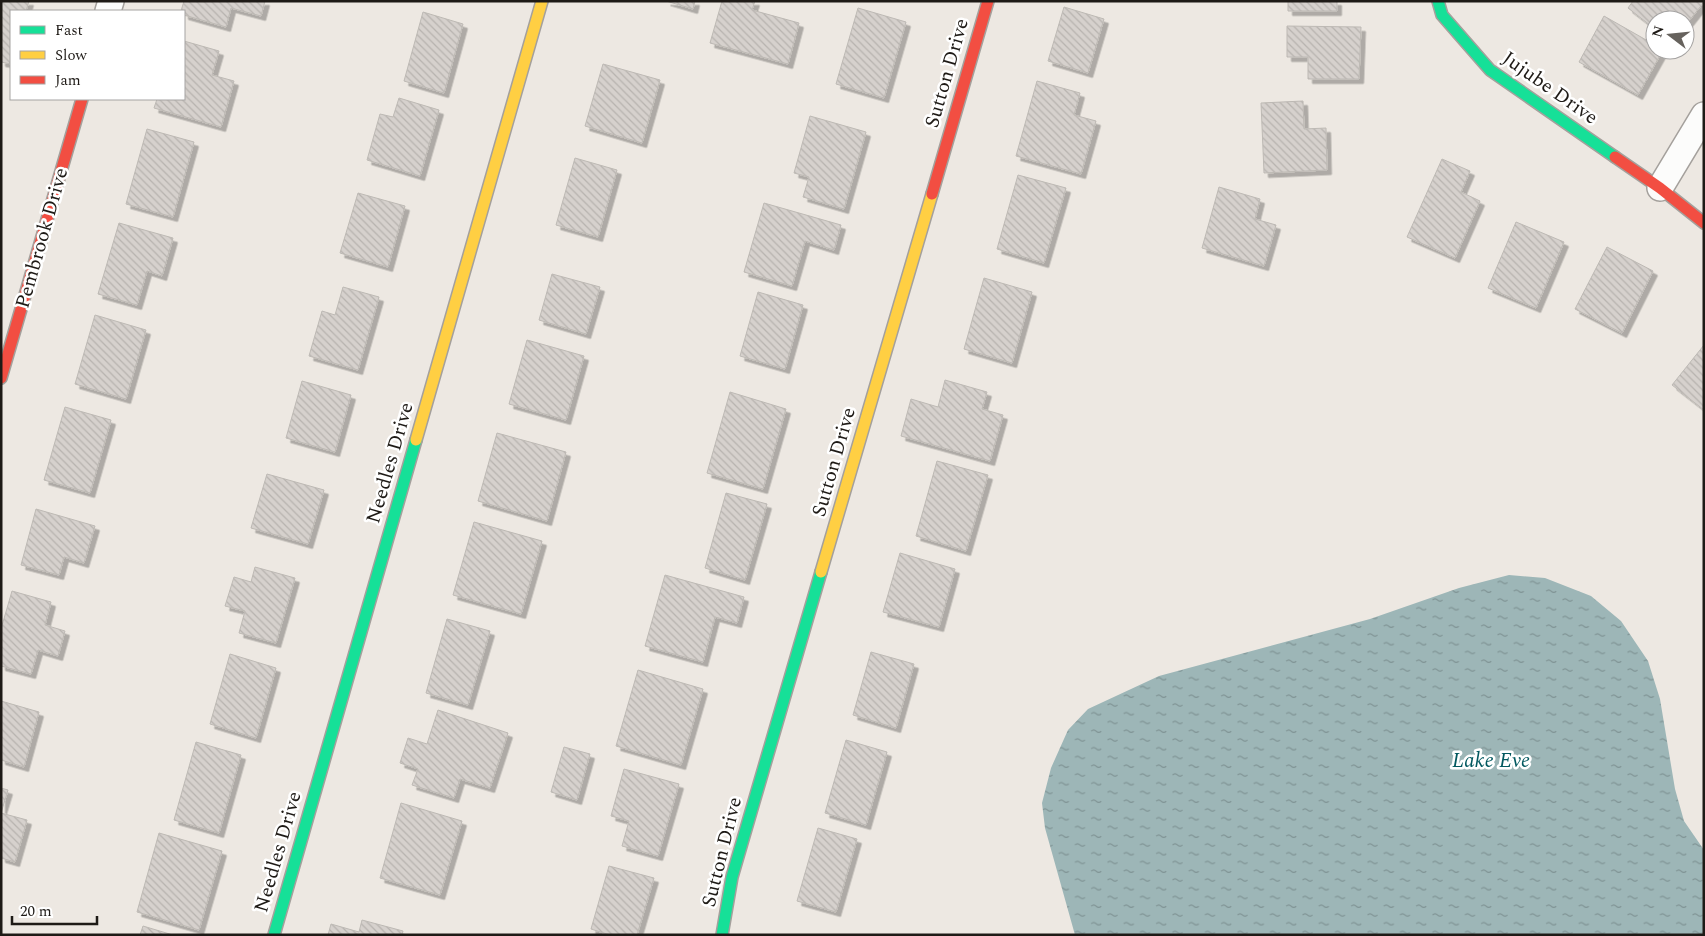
<svg xmlns="http://www.w3.org/2000/svg" width="1705" height="936" font-family="Spectral,serif">
<style>
.water{fill:url(#water-ripples)}
.building{fill:url(#building-back-hatch);stroke:#bdb9b4;filter:url(#shadow)}
.lines{fill:none;stroke-linecap:round;stroke-linejoin:round}
.street-casing{stroke:#a4a09c;stroke-width:28}
.fast-casing{stroke:#a4a09c;stroke-width:14}
.slow-casing{stroke:#a4a09c;stroke-width:14}
.jam-casing{stroke:#a4a09c;stroke-width:14}
.street{stroke:#fcfcfb;stroke-width:25}
.fast{stroke:#16e098;stroke-width:11}
.slow{stroke:#ffcf43;stroke-width:11}
.jam{stroke:#f24e42;stroke-width:11}
.labels{text-anchor:middle;dominant-baseline:central;stroke-width:5;stroke-linejoin:round;paint-order:stroke}
.street-label{font-size:20px;fill:#1e1a16;stroke:#fff}
.water-label{font-size:21px;font-style:italic;fill:#02585f;stroke:#fff}
</style>
<defs>
<pattern id="water-ripples" width="26" height="14" patternUnits="userSpaceOnUse" patternTransform="scale(1.25)"><rect width="26" height="14" fill="#9db6b7"/><path d="M2 4q2-2 4 0t4 0M15 11q2-2 4 0t4 0" fill="none" stroke="#7f9394"/></pattern>
<pattern id="building-back-hatch" width="6" height="6" patternUnits="userSpaceOnUse" patternTransform="scale(1.25)"><rect width="6" height="6" fill="#d6d1cd"/><path d="M-1 5l2 2M0 0l6 6M5-1l2 2" fill="none" stroke="#b7b3af"/></pattern>
<filter id="shadow"><feDropShadow dx="4.5" dy="4.5" stdDeviation="0" flood-color="#0004"/></filter>
</defs>
<rect width="100%" height="100%" fill="#ede8e2"/>
<path class="water" d="M1509,575L1545,578L1591,596L1621,621L1648,661L1660,699L1675,789L1684,821L1704,850V935H1075L1045,828L1042,803L1051,768L1068,730L1088,709L1159,676L1370,619L1459,588Z"/>
<path class="building" d="M1,1H29L26,11H11V64L1,62Z
M184,1H265L261,16L231,8L226,27L184,15V11H181Z
M666,1H695L693,9Z
M722,1H755L752,10L799,23L788,64L710,43Z
M1288,1H1337V11H1288Z
M1633,1H1704V2L1685,26V20H1655V29L1628,8Z
M1064,7L1104,19L1088,73L1048,61Z
M858,8L906,22L884,98L836,84Z
M423,12L463,24L444,93L404,81Z
M1604,16L1655,45V50H1663L1638,95L1579,62Z
M1287,26L1361,27L1359,79H1308V57H1287Z
M184,41L219,51L212,75L234,81L221,127L154,108L157,99H184Z
M603,64L660,80L642,143L585,126Z
M1037,81L1080,93L1074,115L1096,121L1081,174L1016,156Z
M399,98L439,110L420,176L367,160L380,114L393,117Z
M1303,101L1304,129L1326,128L1327,170L1264,173L1261,103Z
M810,116L866,132L844,209L803,197L809,177L794,173Z
M147,129L194,142L173,217L126,204Z
M575,158L617,170L598,237L556,225Z
M1442,159L1470,171L1461,192L1480,201L1455,258L1407,237Z
M1018,175L1066,188L1044,263L997,249Z
M1219,187L1260,199L1255,219L1276,225L1264,266L1202,248Z
M358,193L405,206L388,267L340,253Z
M764,203L841,225L834,250L805,241L792,286L744,272Z
M1516,222L1564,242L1536,308L1488,288Z
M119,223L173,238L162,276L147,271L137,305L98,294Z
M1607,247L1653,271L1622,333L1575,309Z
M552,274L600,287L586,334L539,320Z
M984,278L1032,292L1012,363L964,349Z
M343,287L379,297L358,370L309,356L322,311L335,315Z
M758,292L803,305L785,369L740,356Z
M95,315L146,330L126,399L75,384Z
M527,340L584,356L566,420L509,404Z
M1704,345V410L1672,385Z
M945,380L987,392L982,409L1003,415L990,461L901,436L911,399L938,407Z
M302,381L351,395L335,452L286,438Z
M730,392L786,409L763,489L707,473Z
M65,407L111,420L90,493L44,480Z
M497,433L566,452L547,521L478,501Z
M937,461L988,475L966,551L916,536Z
M267,474L324,490L308,544L251,528Z
M726,493L767,504L745,580L705,568Z
M36,509L95,526L84,563L64,557L59,575L21,565Z
M474,522L542,541L521,614L453,595Z
M900,553L955,569L939,627L883,612Z
M255,567L295,578L276,643L239,633L245,611L225,606L234,577L251,582Z
M665,575L744,597L737,623L715,617L703,662L645,646Z
M12,591L51,602L45,625L65,631L58,656L38,650L31,674L1,666V629Z
M447,619L490,631L468,705L426,693Z
M871,652L914,664L896,728L853,715Z
M230,654L276,668L256,738L210,724Z
M638,670L703,689L681,765L616,746Z
M1,701L39,712L24,767L1,760Z
M438,710L508,733L490,788L460,779L454,798L412,785L418,769L400,763L408,738L427,744Z
M846,740L887,752L866,825L825,813Z
M196,742L241,755L219,833L174,820Z
M564,747L590,754L577,800L551,792Z
M624,769L679,784L658,856L622,846L629,821L611,816Z
M1,788L8,790L1,813Z
M401,803L462,821L440,895L380,878Z
M1,813L27,820L15,862L1,858Z
M818,828L857,839L836,912L797,901Z
M159,833L222,851L199,930L137,912Z
M609,866L654,878L637,935H610L591,929Z
M362,920L403,931L402,935H328L331,924L359,932Z
M143,926L173,935H140Z"/>
<g class="lines">
<g class="street-casing">
<path id="street" d="M108,11L111,1
M1660,188L1704,115"/>
</g>
<g class="fast-casing">
<path id="fast" d="M1438,1L1442,15L1490,70L1615,157
M274,935L416,440
M722,935L732,877L821,572"/>
</g>
<g class="slow-casing">
<path id="slow" d="M416,440L542,1
M821,572L932,194"/>
</g>
<g class="jam-casing">
<path id="jam" d="M1615,157L1660,188L1704,223
M932,194L988,1
M1,378L82,99"/>
</g>
<use href="#street" class="street"/>
<use href="#fast" class="fast"/>
<use href="#slow" class="slow"/>
<use href="#jam" class="jam"/>
</g>
<g class="labels">
<g class="street-label">
<text transform="translate(947 73) rotate(-74)">Sutton Drive</text>
<text transform="translate(1550 88) rotate(35)">Jujube Drive</text>
<text transform="translate(42 238) rotate(-74)">Pembrook Drive</text>
<text transform="translate(834 462) rotate(-74)">Sutton Drive</text>
<text transform="translate(390 463) rotate(-74)">Needles Drive</text>
<text transform="translate(278 852) rotate(-74)">Needles Drive</text>
<text transform="translate(722 852) rotate(-76)">Sutton Drive</text>
</g>
<g class="water-label">
<text x="1491" y="761">Lake Eve</text>
</g>
</g>
<rect width="1705" height="936" fill="none" stroke="#1e1a16" stroke-width="5"/>
<rect x="10" y="10" width="175" height="90" fill="#ffffff" stroke="#a5a3a2"/>
<rect x="20" y="26" width="25" height="8" fill="#16e098" stroke="#a5a3a2"/>
<text x="55" y="35" font-size="15" fill="#1e1a16">Fast</text>
<rect x="20" y="51" width="25" height="8" fill="#ffcf43" stroke="#a5a3a2"/>
<text x="55" y="60" font-size="15" fill="#1e1a16">Slow</text>
<rect x="20" y="76" width="25" height="8" fill="#f24e42" stroke="#a5a3a2"/>
<text x="55" y="85" font-size="15" fill="#1e1a16">Jam</text>
<g transform="translate(1670 35) rotate(286)"><circle r="24" fill="#ffffff" stroke="#a5a3a2"/>
<path d="M0-4L9 19L0 12L-9 19Z" fill="#66625d"/>
<text y="-8" font-size="14" font-weight="bold" text-anchor="middle" fill="#1e1a16">N</text>
</g>
<path d="M12 916v8h85v-8" fill="none" stroke="#1e1a16" stroke-width="2.5"/>
<text x="20" y="916" font-size="15" fill="#1e1a16" stroke="#ffffff" stroke-width="4" paint-order="stroke">20 m</text>
</svg>
